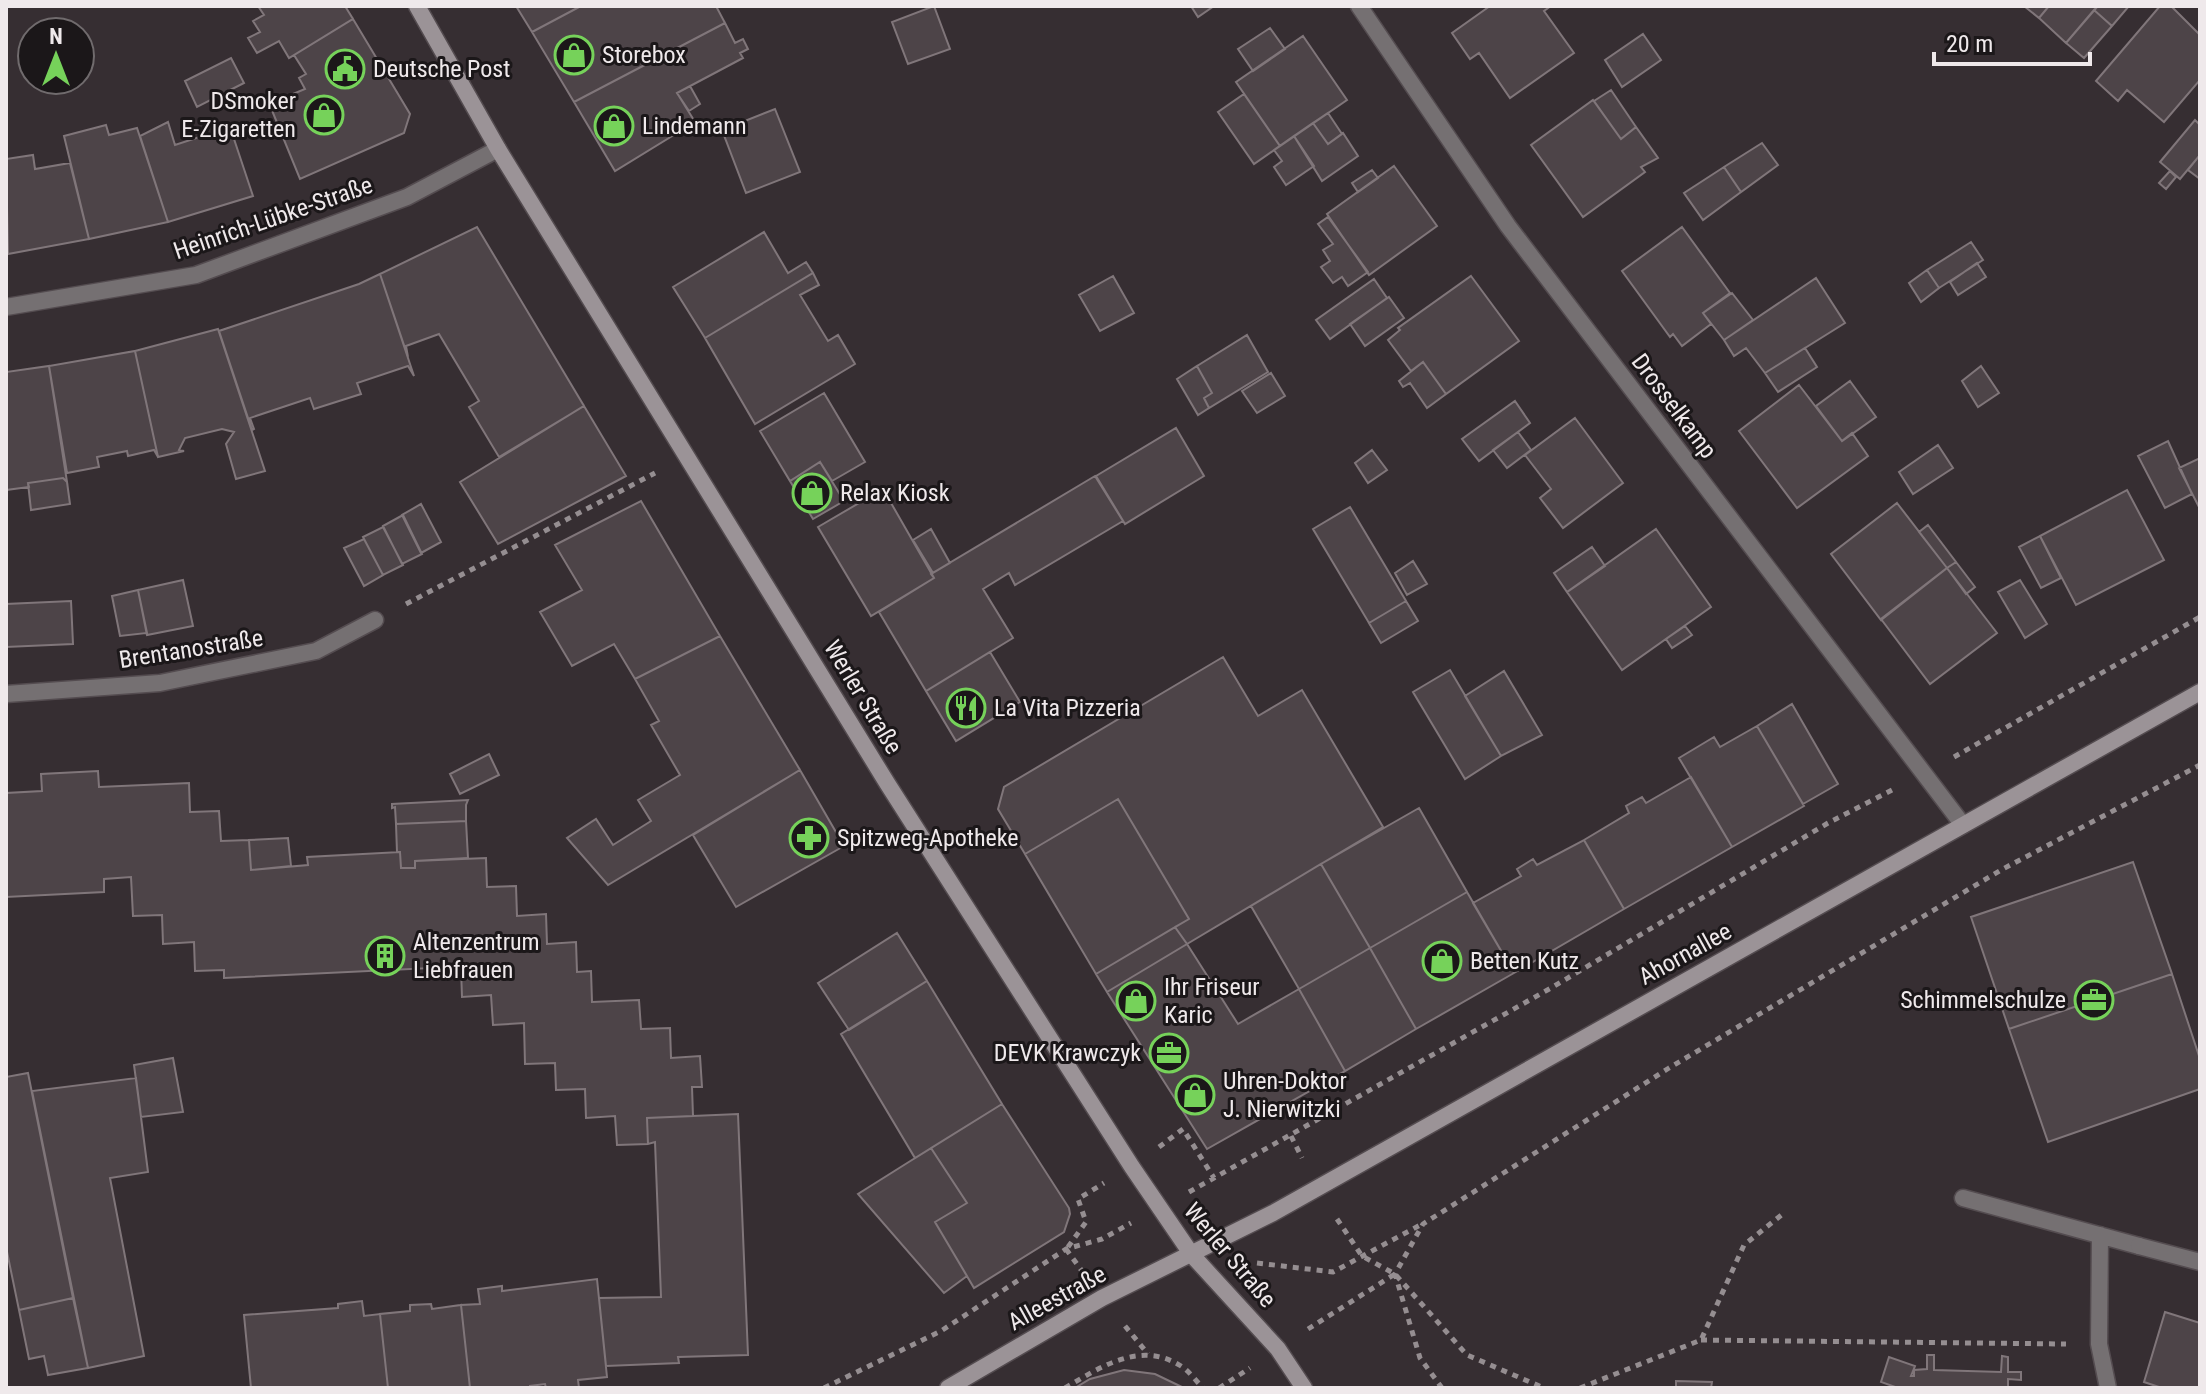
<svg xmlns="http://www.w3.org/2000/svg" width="2206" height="1394" font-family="'Roboto Condensed',sans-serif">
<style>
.building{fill:#4d4448;stroke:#80767a;stroke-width:2}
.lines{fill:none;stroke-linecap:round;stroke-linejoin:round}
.lane-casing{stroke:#544c50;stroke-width:19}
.street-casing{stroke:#544c50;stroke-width:19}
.secondary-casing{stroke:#544c50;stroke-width:19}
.path{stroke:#958e91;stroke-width:5;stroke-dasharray:6 6;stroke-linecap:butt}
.lane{stroke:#757072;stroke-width:16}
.street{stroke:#757072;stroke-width:16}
.secondary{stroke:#9b9397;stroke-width:16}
.labels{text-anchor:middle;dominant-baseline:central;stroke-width:6;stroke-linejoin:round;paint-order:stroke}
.poi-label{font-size:24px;fill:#efe9eb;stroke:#1b1719;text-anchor:start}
.street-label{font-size:24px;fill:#efe9eb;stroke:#1b1719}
</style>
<rect width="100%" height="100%" fill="#362e32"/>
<path class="building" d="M258,6H345L353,19L289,58L279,41L257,53L248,38L260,32L253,21L264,15Z
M516,6H581L532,32Z
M581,6H716L725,23L574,102L532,32Z
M934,6L950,49L908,64L892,22Z
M1191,6H1214L1198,17Z
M1490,6H1551L1544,11L1574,53L1510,98L1479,53L1470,59L1452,33Z
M2024,6H2049L2039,18Z
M2049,6H2098L2066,43L2039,18Z
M2098,6H2129L2112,26L2094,10Z
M2160,6H2171L2200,35V80L2164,122L2127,90L2118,101L2096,81Z
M2094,10L2112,26L2084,58L2066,43Z
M353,19L410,114L404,133L300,179L271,108L284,103L281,99L305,89L299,78L306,74L294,55Z
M725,23L735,43L743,39L748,49L740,53L743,58L677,93L695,122L615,171L574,102Z
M1270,28L1285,49L1253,71L1238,49Z
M1643,34L1661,60L1622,87L1605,60Z
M1303,36L1347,100L1280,146L1236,82Z
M231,58L244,83L197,107L185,81Z
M690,86L700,104L689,111L677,93Z
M1611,90L1636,127L1621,139L1594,101Z
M1244,94L1280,146L1254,164L1218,112Z
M1593,100L1621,139L1636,127L1658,158L1641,167L1645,172L1583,217L1531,145Z
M775,109L800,172L746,193L722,130Z
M1328,113L1342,134L1328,144L1313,123Z
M2195,120L2200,125V155L2180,179L2160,162Z
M168,122L175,145L230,127L253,196L168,222L140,136Z
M1313,123L1328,144L1343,133L1358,156L1322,181L1294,136Z
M106,125L109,135L137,128L168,222L89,239L64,136Z
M1294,136L1314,166L1286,185L1274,167L1282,161L1274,150Z
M1762,143L1778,165L1741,192L1724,167Z
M33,155L35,169L70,163L89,239L8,254L6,159Z
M2200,155V179L2188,170Z
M1394,166L1437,226L1369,275L1327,214Z
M1724,167L1741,192L1703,220L1684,193Z
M1372,170L1378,178L1358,192L1352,183Z
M2170,171L2176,177L2166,189L2159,183Z
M1328,217L1368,272L1348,286L1342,277L1333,283L1321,267L1330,261L1323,250L1333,244L1318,224Z
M477,227L584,406L499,457L469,407L479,401L439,334L406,346L408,357L380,274Z
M1682,227L1730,293L1703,313L1711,324L1682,346L1673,334L1670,337L1622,271Z
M764,232L788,273L806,262L813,273L705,338L673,287Z
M1971,242L1983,260L1939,288L1927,270Z
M1977,263L1986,277L1958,295L1950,282Z
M1927,270L1939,288L1921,302L1909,283Z
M813,273L819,285L800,295L828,341L838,335L855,364L755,424L705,338Z
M380,274L414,376L408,366L357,383L361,394L314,409L310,398L250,418L254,429L252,430L219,331L359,284Z
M1113,276L1134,313L1100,331L1079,295Z
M1471,276L1519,341L1446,394L1423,362L1411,371L1388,340L1400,330L1398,328Z
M1816,278L1845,323L1765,373L1746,348L1734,356L1724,340Z
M1374,279L1387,298L1330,339L1316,320Z
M1732,293L1753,320L1724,340L1703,313Z
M1389,297L1404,318L1365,346L1350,324Z
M218,329L265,471L236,479L226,444L234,432L222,429L185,438L179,450L184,451L158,457L135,351Z
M1247,335L1268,372L1209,408L1204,398L1212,393L1197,366Z
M1805,348L1817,367L1778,392L1765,373Z
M135,351L158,457L154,450L128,456L127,451L97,457L99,467L67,473L49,366Z
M1423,362L1446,394L1427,408L1410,383L1403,387L1399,381Z
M49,366L67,482L63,478L28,483L29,487L6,490V372Z
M1197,366L1212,393L1204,398L1209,408L1198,415L1177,379Z
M1981,366L1999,393L1978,407L1962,381Z
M1271,373L1285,396L1257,413L1242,391Z
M1850,381L1876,417L1842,441L1816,406Z
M1799,385L1842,441L1852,433L1868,456L1797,508L1739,431Z
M824,393L865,462L832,481L820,462L790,481L760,431Z
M1515,401L1530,423L1479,461L1462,439Z
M584,406L626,476L498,544L460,482Z
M1575,418L1623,483L1563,528L1540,498L1551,489L1525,455Z
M1176,428L1204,476L1125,524L1096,476Z
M1518,432L1531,450L1507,468L1493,450Z
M2168,441L2192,494L2165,508L2138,456Z
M1938,445L1953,468L1913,494L1899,472Z
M1372,450L1387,470L1368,483L1355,463Z
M2200,458V509L2179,468Z
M820,462L844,501L813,519L790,481Z
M1095,476L1123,521L1015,585L1009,573L983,589L1013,638L926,691L879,612L934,578L931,574Z
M63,478L67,482L70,504L31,510L28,483Z
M883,489L934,578L871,616L818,527Z
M2127,490L2164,560L2076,605L2040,536Z
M641,501L720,636L635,679L614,644L572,666L540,612L582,590L555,545Z
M1897,503L1947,568L1881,620L1831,554Z
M421,504L441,542L421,553L402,515Z
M1350,507L1406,601L1369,623L1313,529Z
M403,515L422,554L402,564L383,526Z
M1928,525L1956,562L1947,568L1919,532Z
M383,527L403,565L383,575L363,537Z
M931,529L950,563L933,573L913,540Z
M1656,529L1711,607L1622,670L1567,592Z
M2040,536L2061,578L2041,588L2019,547Z
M364,539L383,575L364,586L344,548Z
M1592,547L1605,566L1567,592L1554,573Z
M1413,561L1427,584L1407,595L1395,573Z
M1956,562L1975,587L1966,594L1947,568Z
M1947,568L1997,633L1930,684L1881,619Z
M183,580L193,626L147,635L138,590Z
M2020,580L2047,624L2025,638L1998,592Z
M138,590L147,633L120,636L112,596Z
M71,601L73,644L6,647V604Z
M1406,601L1418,621L1381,643L1369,623Z
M1685,626L1692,635L1672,648L1666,639Z
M720,636L800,770L608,885L567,838L596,819L613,845L651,821L638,800L680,775L651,725L659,721L635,679Z
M990,652L1020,702L956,741L926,691Z
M1223,657L1258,716L1302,690L1383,827L1187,944L1175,927L1189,919L1118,799L1025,854L998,809L1004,787Z
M1450,670L1501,756L1465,779L1413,692Z
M1504,671L1542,735L1501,756L1465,696Z
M1792,704L1838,784L1803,804L1757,726Z
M1757,726L1804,806L1732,847L1679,758L1714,737L1720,747Z
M489,754L499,775L460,794L450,774Z
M800,770L844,846L736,907L693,835Z
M98,771L99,787L189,783L190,812L219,811L221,841L249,840L251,870L308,865L307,857L400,852L401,868H415V861L486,858L487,887L516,886L517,916L546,914L547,944L576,942L577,972L591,971L592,1002L639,1000L641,1029L670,1028L671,1058L700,1056L702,1087H692L693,1116L647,1118L648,1144L617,1145L615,1116L586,1118L585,1089L556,1090L555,1063L525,1064L524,1023L493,1025L491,995L462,997L461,969L431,973V968L224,978V970L195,971L194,942L163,944L162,915L133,916L131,877L104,879V892L6,897V793L42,791L41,774Z
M1691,777L1732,847L1624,909L1584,840L1629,813L1626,806L1642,797L1646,803Z
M1118,799L1189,919L1096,974L1025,854Z
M468,800L466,805V821L396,824L395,807L392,808V804Z
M1419,808L1467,892L1370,948L1321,864Z
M466,821L468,858L415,861V868H401L400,852H397L396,824Z
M288,838L291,866L251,870L249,840Z
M1584,840L1624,909L1514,973L1473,903L1521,876L1517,869L1533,859L1537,865Z
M2133,862L2172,974L2009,1029L1971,917Z
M1321,864L1370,948L1299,989L1251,906Z
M1467,892L1514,973L1416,1029L1370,948Z
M1175,927L1187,944L1107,992L1096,974Z
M897,933L927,981L849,1030L818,983Z
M1187,944L1238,1024L1299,989L1345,1071L1207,1149L1107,992Z
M1370,948L1416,1029L1345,1071L1299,989Z
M2172,974L2200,1059V1089L2048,1142L2009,1029Z
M927,981L1002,1104L915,1158L841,1034Z
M173,1058L183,1112L141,1117L134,1065Z
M28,1073L73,1298L19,1310L6,1247V1077Z
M136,1078L148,1172L110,1178L144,1356L88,1368L32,1091Z
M1002,1104L1069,1208L1070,1214L1064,1232L974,1288L935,1222L967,1203L931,1148Z
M738,1114L748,1355L678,1357L679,1363L606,1366L599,1298L661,1297L655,1142L648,1144L647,1118Z
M931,1148L967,1203L935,1222L967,1276L944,1293L858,1194Z
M597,1279L607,1377L578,1380L579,1388H546L545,1384L530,1386V1388H470L461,1305L480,1304L478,1289L502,1286V1291Z
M73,1298L88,1368L48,1375L44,1356L29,1359L19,1310Z
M362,1301L364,1316L380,1314L388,1388H251L244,1315L338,1308V1304Z
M431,1304L432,1309L461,1305L470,1388H388L380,1314L410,1311V1305Z
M2165,1312L2200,1323V1388H2162L2144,1382Z
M1927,1355H1934V1370L2001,1372L2002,1356L2008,1357V1372H2021V1380L2008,1379V1388H1898L1881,1382L1889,1357L1915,1366L1911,1376H1914V1370L1927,1369Z
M1124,1370L1155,1374L1184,1388H1075L1090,1379Z
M1676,1381L1712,1382L1711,1388H1676Z"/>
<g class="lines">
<g class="lane-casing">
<path id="lane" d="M1963,1198L2139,1246
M2100,1235L2099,1344L2108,1388"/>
</g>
<g class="street-casing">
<path id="street" d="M1359,6L1508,226L1963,825
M6,307L196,275L407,197L498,149
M6,694L160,683L316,651L375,620
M2139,1246L2200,1262"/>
</g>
<g class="secondary-casing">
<path id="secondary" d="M417,6L498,149L887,783L1132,1167L1192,1255L1278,1349L1304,1388
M948,1388L1102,1298L1273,1213L2200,692"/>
</g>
<path class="path" d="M406,604L655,473
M1954,757L2200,617
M1291,1136L1302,1158
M1159,1147L1183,1129L1214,1178
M1189,1192L1551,988L1828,823L1892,790
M1337,1219L1362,1256L1395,1274L1467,1355L1544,1388
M1068,1247L1086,1222L1078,1199L1104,1183
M1066,1249L1082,1271
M1257,1263L1333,1272L1422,1224
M1125,1326L1148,1354
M1308,1329L1395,1274
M1701,1340L2066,1344
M824,1388L941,1331L1066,1249L1102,1239L1131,1223
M1065,1388C1101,1367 1140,1340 1181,1366C1189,1371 1196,1381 1203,1388
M1219,1388L1250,1368
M1442,1388L1420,1358L1395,1274L1423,1224L1669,1068L2001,870L2200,765
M1580,1388L1701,1340L1744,1245L1784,1213"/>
<use href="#lane" class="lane"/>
<use href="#street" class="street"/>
<use href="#secondary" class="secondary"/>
</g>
<defs>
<g id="shop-ring" transform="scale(2)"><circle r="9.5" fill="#1b1719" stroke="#76d25a" stroke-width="1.5"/><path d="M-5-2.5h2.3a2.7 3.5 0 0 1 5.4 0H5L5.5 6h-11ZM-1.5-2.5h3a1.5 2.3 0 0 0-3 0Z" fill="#76d25a"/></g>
<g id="civic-ring" transform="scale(2)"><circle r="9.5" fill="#1b1719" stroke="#76d25a" stroke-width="1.5"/><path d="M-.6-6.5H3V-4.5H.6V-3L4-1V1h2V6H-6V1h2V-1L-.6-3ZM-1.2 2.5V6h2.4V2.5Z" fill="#76d25a"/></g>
<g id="restaurant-ring" transform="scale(2)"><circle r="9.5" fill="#1b1719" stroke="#76d25a" stroke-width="1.5"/><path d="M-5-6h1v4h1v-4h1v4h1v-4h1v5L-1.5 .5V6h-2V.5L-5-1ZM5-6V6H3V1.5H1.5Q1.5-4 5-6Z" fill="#76d25a"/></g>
<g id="pharmacy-ring" transform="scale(2)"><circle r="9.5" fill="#1b1719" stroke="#76d25a" stroke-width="1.5"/><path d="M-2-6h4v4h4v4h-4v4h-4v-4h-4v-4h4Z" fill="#76d25a"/></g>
<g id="building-ring" transform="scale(2)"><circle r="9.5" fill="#1b1719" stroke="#76d25a" stroke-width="1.5"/><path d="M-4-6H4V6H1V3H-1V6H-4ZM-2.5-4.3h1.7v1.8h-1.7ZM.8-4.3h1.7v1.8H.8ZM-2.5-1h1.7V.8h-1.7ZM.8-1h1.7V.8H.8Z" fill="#76d25a"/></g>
<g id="office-ring" transform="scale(2)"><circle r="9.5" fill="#1b1719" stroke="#76d25a" stroke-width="1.5"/><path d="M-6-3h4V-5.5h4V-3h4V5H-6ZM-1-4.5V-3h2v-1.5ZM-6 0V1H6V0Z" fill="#76d25a"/></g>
</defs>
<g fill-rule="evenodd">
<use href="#shop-ring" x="574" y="55"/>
<use href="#civic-ring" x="345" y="69"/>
<use href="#shop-ring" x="324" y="115"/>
<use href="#shop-ring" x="614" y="126"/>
<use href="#shop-ring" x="812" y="493"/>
<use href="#restaurant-ring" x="966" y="708"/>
<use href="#pharmacy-ring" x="809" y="838"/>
<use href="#building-ring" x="385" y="956"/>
<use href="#shop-ring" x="1442" y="961"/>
<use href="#office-ring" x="2094" y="1000"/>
<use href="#shop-ring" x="1136" y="1001"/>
<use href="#office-ring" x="1169" y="1053"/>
<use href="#shop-ring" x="1195" y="1095"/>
</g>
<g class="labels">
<g class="poi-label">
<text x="602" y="55">Storebox</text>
<text x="373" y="69">Deutsche Post</text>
<text x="296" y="101" text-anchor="end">DSmoker<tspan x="296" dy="28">E-Zigaretten</tspan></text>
<text x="642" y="126">Lindemann</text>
<text x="840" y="493">Relax Kiosk</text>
<text x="994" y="708">La Vita Pizzeria</text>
<text x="837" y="838">Spitzweg-Apotheke</text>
<text x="413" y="942">Altenzentrum<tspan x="413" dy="28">Liebfrauen</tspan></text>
<text x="1470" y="961">Betten Kutz</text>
<text x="1164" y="987">Ihr Friseur<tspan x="1164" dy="28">Karic</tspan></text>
<text x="2066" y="1000" text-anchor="end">Schimmelschulze</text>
<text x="1141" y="1053" text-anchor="end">DEVK Krawczyk</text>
<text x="1223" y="1081">Uhren-Doktor<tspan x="1223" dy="28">J. Nierwitzki</tspan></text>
</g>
<g class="street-label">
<text transform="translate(273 218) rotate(-19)">Heinrich-Lübke-Straße</text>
<text transform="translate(1674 406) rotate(53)">Drosselkamp</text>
<text transform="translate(191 649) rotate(-9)">Brentanostraße</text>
<text transform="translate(863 697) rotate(59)">Werler Straße</text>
<text transform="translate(1685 954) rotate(-29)">Ahornallee</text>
<text transform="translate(1230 1255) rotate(50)">Werler Straße</text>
<text transform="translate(1057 1298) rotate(-29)">Alleestraße</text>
</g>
</g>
<rect width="2206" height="1394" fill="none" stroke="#efe9eb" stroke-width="16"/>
<g transform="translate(56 56)"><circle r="38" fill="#1b1719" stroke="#706b6d" stroke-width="2"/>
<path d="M0-6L14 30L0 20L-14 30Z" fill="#76d25a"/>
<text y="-12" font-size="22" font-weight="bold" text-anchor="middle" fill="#efe9eb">N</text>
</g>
<path d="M1934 52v12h156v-12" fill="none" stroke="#efe9eb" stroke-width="4"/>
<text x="1946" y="52" font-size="24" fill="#efe9eb" stroke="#1b1719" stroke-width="6" paint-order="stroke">20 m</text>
</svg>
